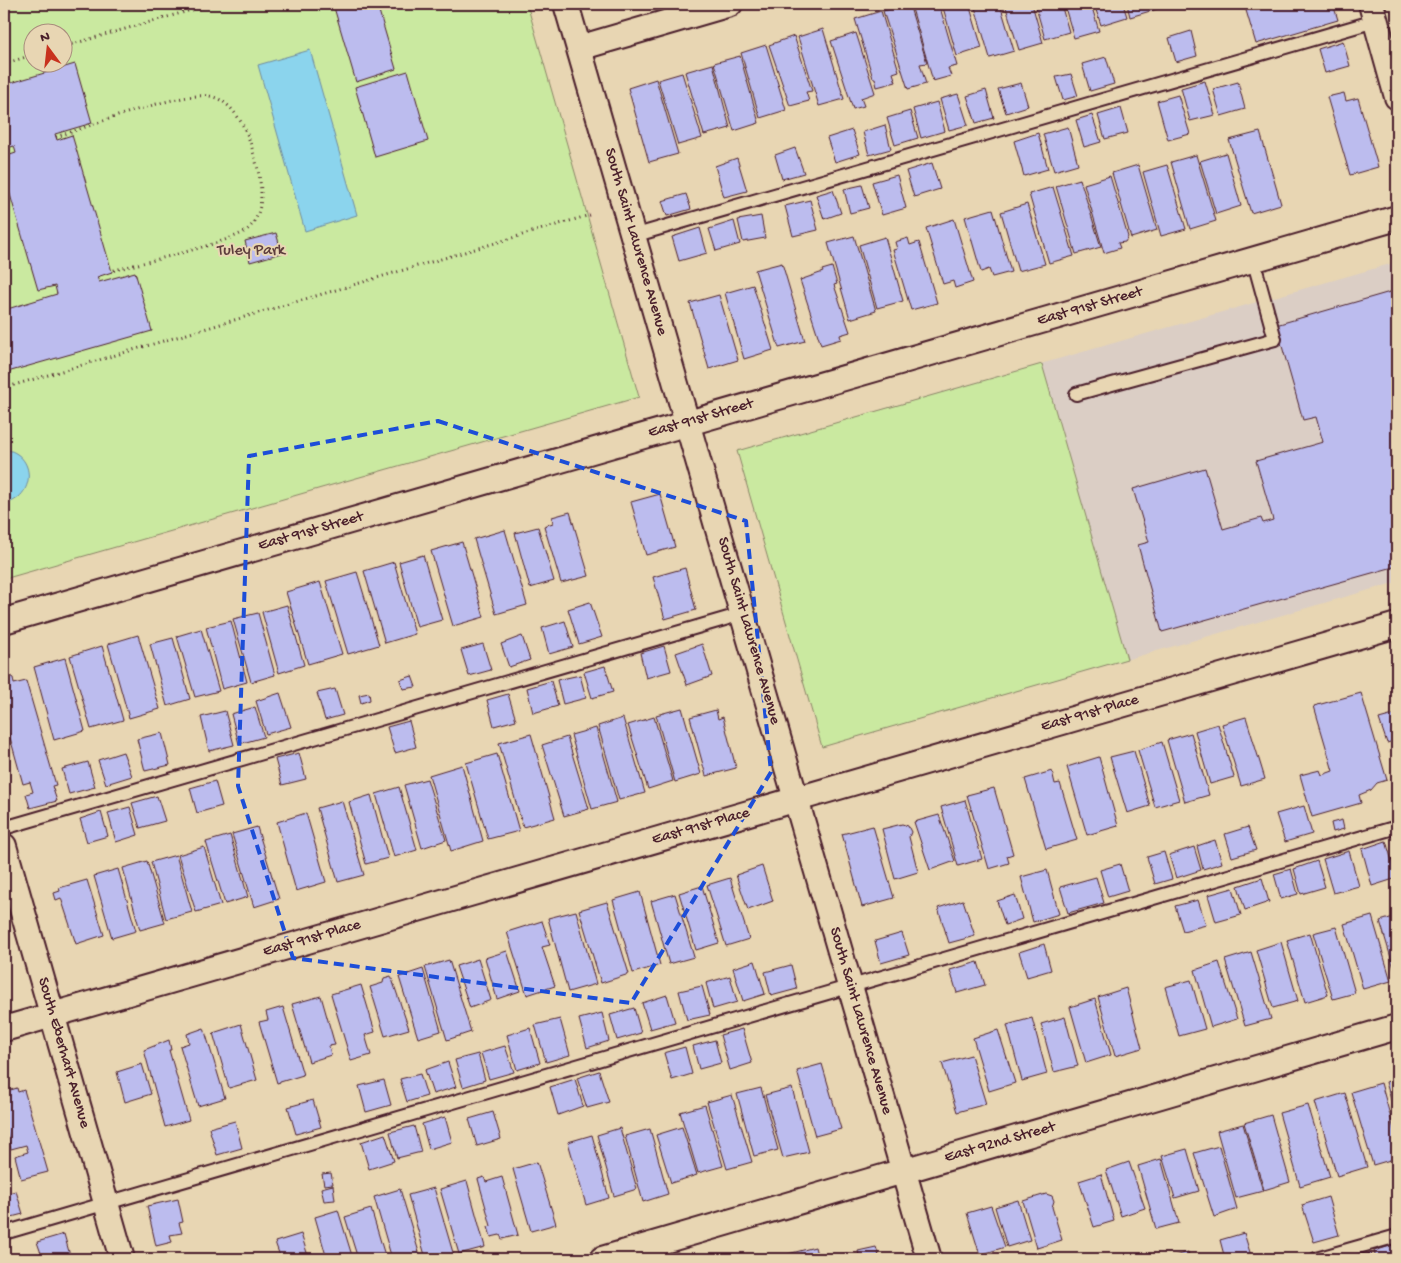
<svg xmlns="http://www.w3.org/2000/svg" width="1401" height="1263" font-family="'Gochi Hand',sans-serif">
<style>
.built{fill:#dbcec5}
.green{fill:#cae9a0;stroke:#8a8466;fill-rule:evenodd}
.water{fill:#8bd4ed;stroke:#718c9f}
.building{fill:#bcbcee;stroke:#4a1f2b}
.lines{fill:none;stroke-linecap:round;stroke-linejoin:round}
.lane-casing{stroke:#4a1f2b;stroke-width:16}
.street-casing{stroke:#4a1f2b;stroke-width:28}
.path{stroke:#4a1f2b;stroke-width:3;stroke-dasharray:1 4;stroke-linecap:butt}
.lane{stroke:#e8d6b3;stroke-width:12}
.street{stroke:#e8d6b3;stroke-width:24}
.marked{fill:none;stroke:#1d4ed8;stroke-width:4;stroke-dasharray:10 6;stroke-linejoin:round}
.labels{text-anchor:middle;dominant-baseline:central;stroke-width:4;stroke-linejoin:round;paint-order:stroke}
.street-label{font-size:16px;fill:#4a1f2b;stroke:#e8d6b3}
.park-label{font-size:16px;fill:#5d3d3d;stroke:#e8d6b3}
</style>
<rect width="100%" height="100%" fill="#e8d6b3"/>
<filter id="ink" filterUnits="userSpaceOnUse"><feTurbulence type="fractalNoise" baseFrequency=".02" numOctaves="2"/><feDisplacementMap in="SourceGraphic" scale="10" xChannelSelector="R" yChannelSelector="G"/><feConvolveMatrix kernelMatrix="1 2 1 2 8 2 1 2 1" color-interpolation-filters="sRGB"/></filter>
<g filter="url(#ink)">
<path class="built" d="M1397,262V582L822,747L737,451Z"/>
<path class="green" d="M4,4H527L639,397L4,579ZM32,32H62V62H32Z
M1042,364L1127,659L822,747L737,451Z"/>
<path class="water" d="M310,50L357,215L305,231L258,65Z
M4,449C37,454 36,498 4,504Z"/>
<path class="building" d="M333,4H377L396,69L356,82Z
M909,4L927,63L920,64L926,84L908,89L883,11Z
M915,4H939L957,66L948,68L951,76L933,81L911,5Z
M942,4H969L982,48L957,56Z
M974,4H1000L1014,51L990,58Z
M1005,4H1032L1043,43L1019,50Z
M1035,4H1061L1069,32L1045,39Z
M1064,4H1091L1099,31L1074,38Z
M1094,4H1123L1127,17L1101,25Z
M1127,4H1156L1157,9L1130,17Z
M1257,4H1333L1338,20L1256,44L1245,7Z
M881,11L899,71L893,73L896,82L877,87L875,78H873L855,19Z
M823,29L844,99L819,106L798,37Z
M1191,31L1197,56L1176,62L1169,38Z
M856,33L875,93L861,98L864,106L853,109L831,41Z
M794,36L812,91L806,92L809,101L790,106L769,45Z
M1343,41L1350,66L1325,73L1318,49Z
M766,45L786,110L760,118L741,53Z
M740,56L759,123L734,131L714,63Z
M1106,57L1114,84L1090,91L1082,64Z
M75,64L92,123L55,134L57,140L72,135L112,272L97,277L99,282L135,272L152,331L4,373V310L57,294L55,286L38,290L4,174V157L16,153L14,146L4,149V85Z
M713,64L730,128L704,135L685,72Z
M408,71L428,141L375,157L355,87Z
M682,73L702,138L678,145L658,80Z
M1071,74L1078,96L1063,100L1056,77Z
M656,79L678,154L649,162L628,88Z
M1205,81L1215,115L1190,121L1181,88Z
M1238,82L1245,109L1221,116L1213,89Z
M1021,83L1028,106L1006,113L998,89Z
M986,90L994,118L976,123L967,96Z
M1344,93L1346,101L1358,98L1378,167L1350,175L1327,97Z
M958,94L968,125L949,130L940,99Z
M1178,95L1190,134L1168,140L1157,101Z
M937,102L945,131L921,138L913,109Z
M1121,108L1128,133L1105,139L1098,115Z
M910,111L918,138L895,145L887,118Z
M1092,115L1101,142L1084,147L1076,120Z
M885,125L891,149L869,155L863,132Z
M1068,127L1078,164L1054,171L1043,134Z
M852,130L860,154L835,162L827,138Z
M1260,132L1281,204L1251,213L1229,140Z
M1038,133L1048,169L1024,176L1014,141Z
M795,148L804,173L782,179L775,155Z
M1226,153L1241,206L1216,214L1200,161Z
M1196,155L1216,221L1190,229L1171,162Z
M737,158L747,191L724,197L715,166Z
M932,163L940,189L914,197L906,171Z
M1138,165L1157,230L1131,238L1112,173Z
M1167,165L1186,229L1161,236L1143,172Z
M897,175L906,208L882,215L872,182Z
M1110,176L1128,237L1125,242L1118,243L1120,248L1104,253L1084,184Z
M1080,179L1101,247L1076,254L1056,186Z
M862,185L869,208L850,213L844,189Z
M1053,187L1074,256L1049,263L1029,194Z
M833,190L841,213L824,219L816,195Z
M686,194L691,209L667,216L662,201Z
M810,200L818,230L793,236L785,206Z
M1027,204L1045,264L1018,271L1001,212Z
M993,209L1011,272L992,277L989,269L981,272L965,217Z
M761,216L765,238L743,242L738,220Z
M954,219L973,282L955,288L953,281L943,284L926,228Z
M734,221L740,244L716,251L709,229Z
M700,228L707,253L679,261L672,237Z
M276,233L282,253L250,262L245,241Z
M854,236L876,311L850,319L828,243Z
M885,237L903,301L877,308L859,245Z
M908,238L910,245L919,242L937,303L911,310L893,250L897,249L895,242Z
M782,263L805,341L779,348L755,270Z
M832,267L837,284L834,285L850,332L840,335L841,339L821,345L800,280L823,272L822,270Z
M753,285L773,350L744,359L725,293Z
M1397,290V566L1162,632L1138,545L1149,542L1133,489L1205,468L1223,529L1261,518L1263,523L1273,520L1256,461L1323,442L1316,417L1303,420L1276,325Z
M719,295L738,360L709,369L690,303Z
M660,494L675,547L646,555L631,502Z
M570,512L589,576L561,583L544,526L553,523L552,517Z
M538,527L554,581L530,588L515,533Z
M505,530L527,605L496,614L474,539Z
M462,542L484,617L453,626L431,551Z
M423,555L442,620L417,627L399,562Z
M394,562L415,634L385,643L364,571Z
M685,568L696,610L665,619L653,577Z
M357,572L379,645L348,654L326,581Z
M320,582L342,654L308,664L286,592Z
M590,602L602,637L579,644L568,609Z
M287,605L304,665L279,673L262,612Z
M258,613L275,675L251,682L233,619Z
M231,621L247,682L222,689L206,627Z
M565,621L573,647L549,654L542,628Z
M201,629L219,691L195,697L177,636Z
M138,635L160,709L129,718L108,644Z
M522,636L530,660L509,667L501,644Z
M173,638L190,699L167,706L150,644Z
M483,644L491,670L469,676L461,650Z
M702,644L712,676L687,685L676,653Z
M102,646L123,720L91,729L70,656Z
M664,646L671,671L646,678L640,653Z
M65,658L85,731L54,740L34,667Z
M1397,662V686L1391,664Z
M605,666L613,692L592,698L584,672Z
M8,675L13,678L14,684L26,681L56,785L52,786L57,801L30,808L26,794L33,792L30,782L23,784L4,716V677Z
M580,675L586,698L563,704L557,680Z
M412,676L416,687L403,689L400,680Z
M551,681L558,706L533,713L527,688Z
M335,689L343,715L325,720L317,693Z
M280,693L291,727L266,734L256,701Z
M369,693L370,700L361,703L359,695Z
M1361,693L1387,780L1377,783L1371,790L1359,795L1361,803L1312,817L1300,775L1320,770L1322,775L1333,771L1314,706Z
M508,694L516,720L494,726L487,700Z
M255,707L264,737L239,744L231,714Z
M682,708L701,774L675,782L656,715Z
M716,710L718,719L723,717L736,768L706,776L690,717Z
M225,711L234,745L209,751L201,717Z
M1397,714V740L1387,743L1379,719Z
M654,717L673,781L648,789L628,725Z
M1246,717L1265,779L1241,786L1222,724Z
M623,718L645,793L619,800L598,726Z
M409,721L416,747L395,753L387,727Z
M1218,724L1234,777L1210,784L1195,731Z
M596,728L617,802L592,809L571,735Z
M162,733L170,765L145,771L137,739Z
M1191,733L1209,795L1185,802L1167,740Z
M531,734L555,818L523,827L499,743Z
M567,737L589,809L564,816L542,745Z
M1162,742L1179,800L1155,807L1138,750Z
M1134,751L1150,806L1127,813L1110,757Z
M123,752L132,776L106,784L98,760Z
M299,753L306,779L282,785L275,759Z
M497,754L519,831L488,839L466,763Z
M1099,757L1118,826L1087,835L1067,767Z
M88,762L95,787L69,794L62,769Z
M462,765L483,841L451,851L429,775Z
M1052,771L1055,784L1060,783L1077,840L1046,849L1025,779Z
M427,779L446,840L422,848L404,785Z
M215,781L222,806L197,813L190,788Z
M399,787L417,850L394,857L376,794Z
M994,788L1013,854L1007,856L1009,863L989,869L967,795Z
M371,795L388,858L366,864L349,802Z
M157,796L165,821L140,828L132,803Z
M965,800L982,859L958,866L941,807Z
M342,801L364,875L338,882L317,808Z
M1304,806L1312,834L1285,842L1276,814Z
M130,807L138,835L116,842L108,813Z
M101,812L108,836L87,842L80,819Z
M306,813L326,882L296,891L277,822Z
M939,815L955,861L930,870L914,822Z
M1342,820L1344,829L1333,832L1331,823Z
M902,824L908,826L911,832L909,837L918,872L895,879L882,829Z
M873,826L894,898L862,907L842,834Z
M257,827L279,899L254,907L232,834Z
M1248,827L1256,850L1232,857L1225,834Z
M230,835L248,897L225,904L206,842Z
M1215,840L1222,863L1203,869L1197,846Z
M1386,841L1397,878L1372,886L1362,849Z
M204,847L221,905L196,912L178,855Z
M1194,847L1201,870L1176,878L1169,855Z
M1349,851L1359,886L1333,893L1323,859Z
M1164,852L1172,879L1155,884L1147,857Z
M176,855L192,912L166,919L151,862Z
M147,861L165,923L140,930L123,868Z
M1317,861L1325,887L1301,894L1294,869Z
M1120,864L1128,891L1108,897L1100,870Z
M762,866L773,901L748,910L736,875Z
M118,869L136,931L112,938L94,876Z
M1291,869L1298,894L1281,899L1274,874Z
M1047,870L1059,914L1033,922L1021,877Z
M1096,877L1104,903L1068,913L1060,887Z
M730,878L749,939L726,946L707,885Z
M1262,878L1269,902L1245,910L1238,886Z
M87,880L104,935L76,944L61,898L56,900L54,893L60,891L59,888Z
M702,886L719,943L696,950L679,893Z
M1233,888L1241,915L1216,922L1208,895Z
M640,892L660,965L633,973L613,900Z
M675,894L694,957L669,964L651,901Z
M1015,895L1022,919L1005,925L997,901Z
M963,900L975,936L949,943L938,908Z
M1198,900L1206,925L1183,931L1175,906Z
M607,902L629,974L601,983L579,910Z
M576,911L596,984L568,992L548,918Z
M1372,916L1391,981L1363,989L1344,924Z
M1397,916V975H1396L1380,921Z
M542,921L550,945L542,947L555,986L527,995L507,932Z
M1336,927L1355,993L1333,999L1313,933Z
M902,933L909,955L881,963L875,941Z
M1310,933L1328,995L1305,1002L1287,940Z
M1281,942L1298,1001L1273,1008L1256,950Z
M1044,944L1051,970L1027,977L1019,952Z
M507,951L520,991L497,999L485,958Z
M1251,952L1271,1019L1245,1026L1225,960Z
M478,959L491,1000L470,1008L456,966Z
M449,960L471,1032L447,1040L425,967Z
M755,961L765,994L743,1001L733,968Z
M978,962L985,985L957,993L950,970Z
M1219,962L1237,1019L1211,1027L1195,970Z
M791,965L797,989L771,996L765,972Z
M423,969L441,1031L418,1038L399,977Z
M391,976L409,1029L385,1036L370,987L383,983L384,978Z
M730,976L737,1002L713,1009L706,983Z
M1191,980L1205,1029L1179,1036L1165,987Z
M361,985L375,1032L365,1035L371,1055L351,1061L331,994Z
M702,986L710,1015L687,1020L679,991Z
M1126,988L1142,1048L1115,1056L1098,997Z
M667,995L675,1022L650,1029L642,1003Z
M321,996L335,1045L329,1046L331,1055L309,1062L292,1004Z
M1095,999L1111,1055L1086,1063L1070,1007Z
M283,1007L303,1075L277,1083L259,1022L268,1020L266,1012Z
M634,1008L641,1033L617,1040L610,1015Z
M602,1013L609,1041L587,1048L579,1019Z
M1065,1017L1078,1066L1054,1072L1041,1024Z
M1032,1018L1047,1074L1022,1081L1007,1025Z
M560,1019L570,1055L546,1062L535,1025Z
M241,1024L257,1080L229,1088L213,1033Z
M204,1028L225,1098L198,1106L180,1046L189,1043L187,1034Z
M530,1028L540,1063L517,1070L507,1035Z
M742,1029L752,1063L730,1070L720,1035Z
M998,1030L1015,1083L989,1091L973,1038Z
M169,1040L171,1050H169L189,1120L165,1127L144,1050Z
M715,1040L721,1063L699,1069L693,1046Z
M505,1046L514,1072L489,1079L481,1053Z
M685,1047L692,1074L672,1080L664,1053Z
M478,1054L485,1080L463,1087L455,1060Z
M971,1055L986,1104L957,1112L942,1063Z
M448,1062L456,1087L433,1094L425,1070Z
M142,1064L151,1094L125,1102L117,1072Z
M822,1064L841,1129L815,1136L797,1071Z
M599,1071L609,1102L587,1108L577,1078Z
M420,1074L427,1096L407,1102L400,1079Z
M1397,1078V1121L1386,1082Z
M575,1079L583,1106L558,1115L550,1087Z
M384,1080L391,1105L366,1112L359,1086Z
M1381,1083L1397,1140V1158L1373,1165L1351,1092Z
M17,1088L18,1092L24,1090L48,1172L21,1179L15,1156L28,1152L26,1145L11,1149L4,1123V1092Z
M761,1088L778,1150L754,1156L737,1094Z
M792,1088L809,1152L783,1158L765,1095Z
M1345,1093L1367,1167L1337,1176L1315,1102Z
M732,1095L752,1162L727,1169L707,1102Z
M313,1100L321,1127L296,1134L288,1107Z
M705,1105L723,1166L698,1173L680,1112Z
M1308,1105L1330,1177L1300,1186L1279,1113Z
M493,1112L501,1139L477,1146L469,1119Z
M1271,1115L1290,1182L1264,1190L1244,1123Z
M445,1117L452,1142L429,1149L422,1124Z
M235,1121L242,1148L217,1155L209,1128Z
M1243,1124L1263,1191L1236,1198L1217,1131Z
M414,1126L421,1152L397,1158L390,1132Z
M682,1127L697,1175L671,1183L656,1135Z
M620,1128L637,1189L614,1196L597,1135Z
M650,1129L668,1194L643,1202L625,1136Z
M385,1134L394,1161L369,1169L361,1142Z
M592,1135L609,1198L586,1205L568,1142Z
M1219,1146L1237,1209L1214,1217L1194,1153Z
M1187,1149L1199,1191L1175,1198L1162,1156Z
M1161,1159L1179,1223L1156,1229L1138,1166Z
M537,1162L556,1224L531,1231L513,1169Z
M1129,1162L1145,1208L1121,1216L1106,1170Z
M331,1173L333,1184L324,1185L322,1174Z
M1101,1174L1114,1221L1094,1227L1079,1181Z
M484,1177L486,1182L502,1177L518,1235L502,1239L500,1235L491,1237L488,1227L491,1226L478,1179Z
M467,1181L485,1247L459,1254L440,1189Z
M333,1185L335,1200L324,1201L321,1188Z
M434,1188L454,1256L441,1259H426L408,1195Z
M400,1189L421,1259H392L374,1197Z
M16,1191L23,1214L4,1219V1194Z
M1046,1194L1052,1196L1054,1201L1052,1207L1062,1240L1037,1248L1023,1201Z
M1328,1197L1339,1235L1314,1242L1302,1205Z
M178,1199L183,1222L179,1223L182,1233L170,1235L172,1242L156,1246L147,1206Z
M1018,1200L1030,1240L1007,1247L995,1207Z
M991,1206L1005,1247L980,1255L967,1213Z
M371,1209L386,1259H358L345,1217Z
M338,1210L353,1259H327L315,1217Z
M1244,1233L1252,1259H1225L1220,1240Z
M64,1234L71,1259H43L37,1242Z
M301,1234L309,1259H281L275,1242Z
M1397,1244V1259H1376L1374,1251Z
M815,1247L818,1259H790L788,1254Z
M876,1247L880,1259H860L858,1251Z
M1188,1252L1190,1259H1166Z
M847,1253L849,1259H824Z
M1371,1253L1373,1259H1348Z"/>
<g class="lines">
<g class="lane-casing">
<path id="lane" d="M633,236L1375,21
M1076,394L1275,339L1253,259
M4,828L742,614
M4,1233L1397,827
M1316,1259L1397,1236"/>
</g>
<g class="street-casing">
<path id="street" d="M566,4L929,1259
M1371,4L1397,97
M579,48L730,4
M4,621L1397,218
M4,846L122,1259
M4,1029L1397,625
M602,1259L1397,1027"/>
</g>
<path class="path" d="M62,47L213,4
M4,64L32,55
M56,137C91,126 177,92 209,96C230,99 244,124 250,142C258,167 271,207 248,229C235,242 136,264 111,271
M4,388L590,215"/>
<use href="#lane" class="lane"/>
<use href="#street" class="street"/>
</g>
</g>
<path class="marked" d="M438,421L746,521L771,772L631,1003L293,958L238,786L249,456Z"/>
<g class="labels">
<g class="street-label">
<text transform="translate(635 242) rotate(74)">South Saint Lawrence Avenue</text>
<text transform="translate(1090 307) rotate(-16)">East 91st Street</text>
<text transform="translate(701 419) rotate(-16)">East 91st Street</text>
<text transform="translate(311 532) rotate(-16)">East 91st Street</text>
<text transform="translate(748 631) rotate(74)">South Saint Lawrence Avenue</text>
<text transform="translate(1090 714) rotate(-16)">East 91st Place</text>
<text transform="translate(701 827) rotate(-16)">East 91st Place</text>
<text transform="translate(312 939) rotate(-16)">East 91st Place</text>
<text transform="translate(860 1021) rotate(74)">South Saint Lawrence Avenue</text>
<text transform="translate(63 1053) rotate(74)">South Eberhart Avenue</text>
<text transform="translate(1000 1143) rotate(-16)">East 92nd Street</text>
</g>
<g class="park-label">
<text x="251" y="251">Tuley Park</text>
</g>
</g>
<rect width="1401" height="1263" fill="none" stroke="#e8d6b3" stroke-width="20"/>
<rect x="10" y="10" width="1381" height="1243" fill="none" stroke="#4a1f2b" stroke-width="2" filter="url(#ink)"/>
<g transform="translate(48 48) rotate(345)"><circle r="24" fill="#e8d6b3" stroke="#a98d7d"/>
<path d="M0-4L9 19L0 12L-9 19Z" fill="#c8321e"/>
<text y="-8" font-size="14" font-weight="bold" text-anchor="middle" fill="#4a1f2b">N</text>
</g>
</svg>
